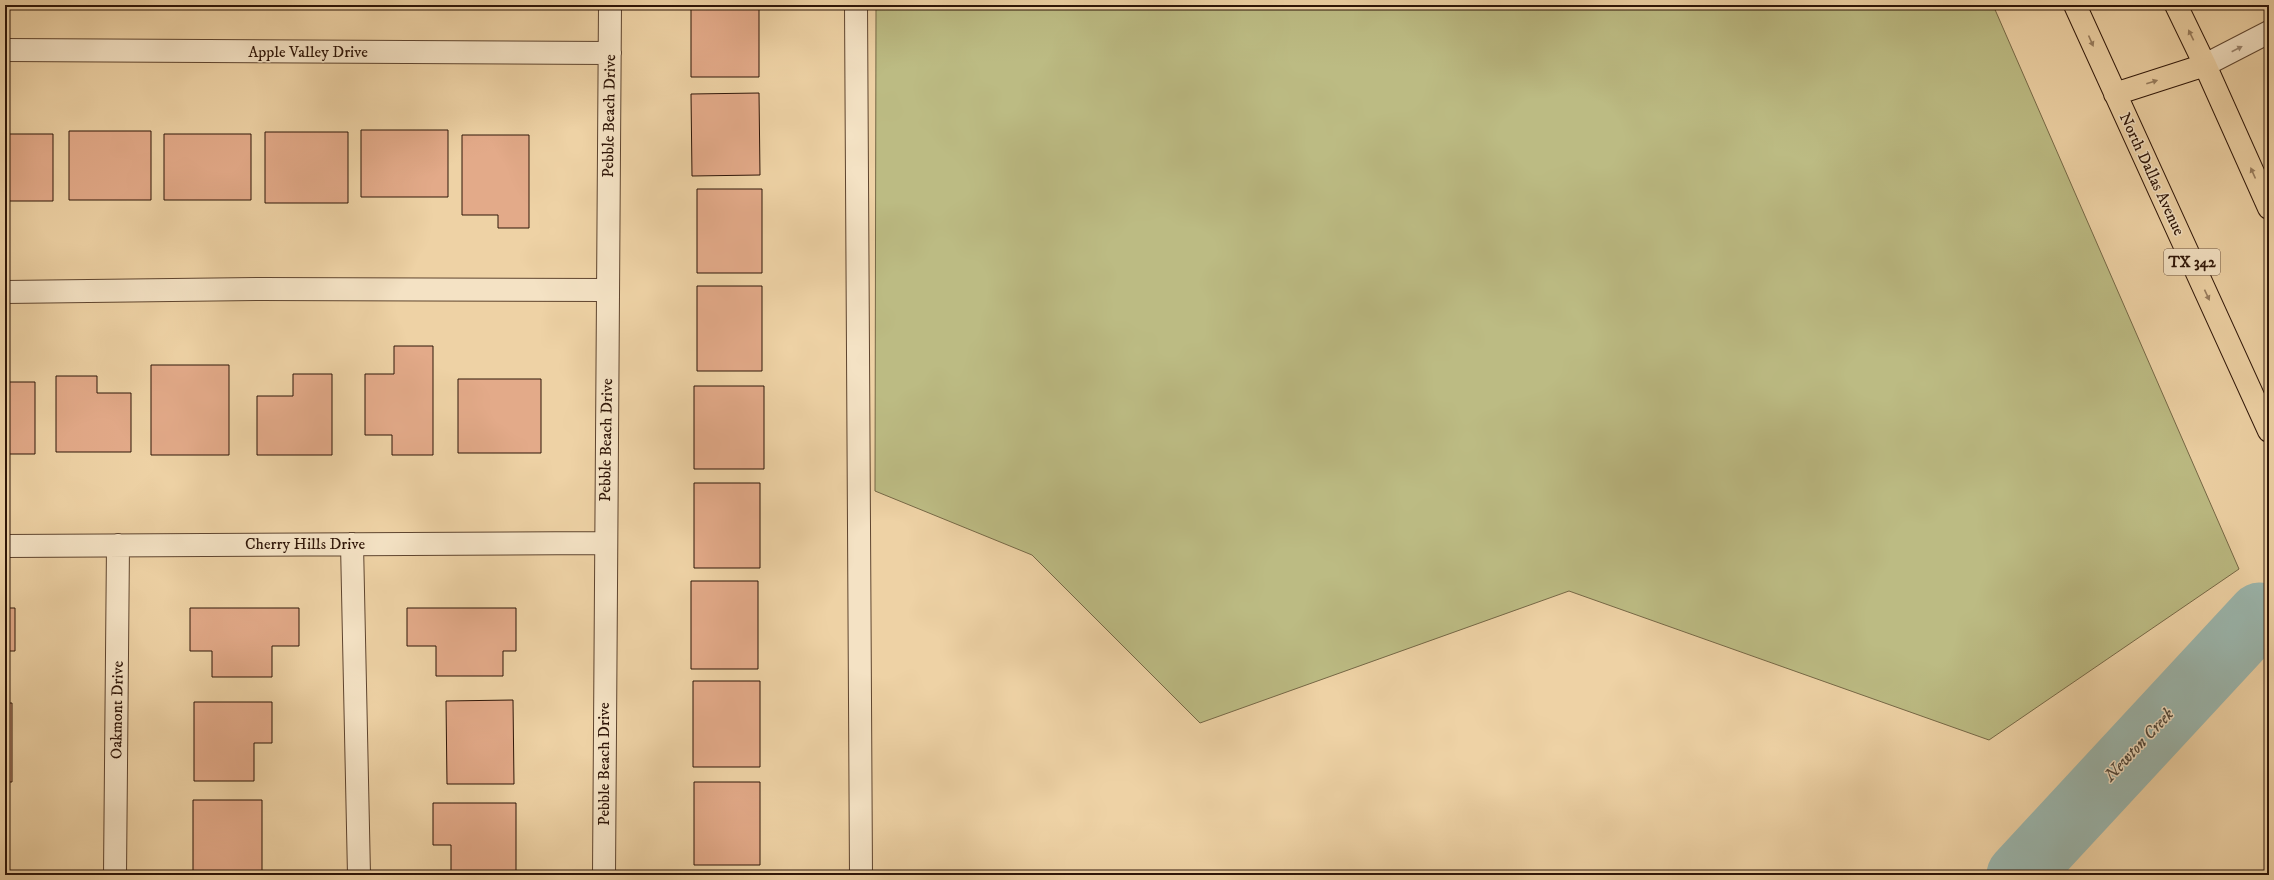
<svg xmlns="http://www.w3.org/2000/svg" width="2274" height="880" font-family="'IM FELL DW Pica',serif">
<style>
.green{fill:#bcbb83;stroke:#766846}
.lines{fill:none;stroke-linecap:round;stroke-linejoin:round}
.river{stroke:#9bb6ad;stroke-width:65}
.building{fill:#e3aa89;stroke:#2f1608}
.minor-casing{stroke:#5f452f;stroke-width:24}
.major-casing{stroke:#2f1608;stroke-width:24}
.minor{stroke:#f4e2c4;stroke-width:22}
.major{stroke:#eed2a5;stroke-width:22}
.oneway{fill:#987d5e}
.oneway2{fill:#9b866f}
.labels{text-anchor:middle;dominant-baseline:central;stroke-width:3;stroke-linejoin:round;paint-order:stroke}
.shield{fill:#f4e2c4;stroke:#6a5340;stroke-width:1}
.shield-label{font-size:15px;font-weight:bold;fill:#2f1608}
.street-label{font-size:16px;fill:#2f1608;stroke:#f4e2c4}
.water-label{font-size:17px;font-style:italic;fill:#4f463a;stroke:#f4e2c4}
</style>
<rect width="100%" height="100%" fill="#eed2a5"/>
<filter id="stains"><feTurbulence type="fractalNoise" baseFrequency=".005" numOctaves="4"/><feColorMatrix values="0 0 0 0 .2 0 0 0 0 .09 0 0 0 0 .02 0 0 0 .5 -.17"/></filter>
<radialGradient id="worn" r=".72"><stop offset=".6" stop-color="#630" stop-opacity="0"/><stop offset="1" stop-color="#630" stop-opacity=".3"/></radialGradient>
<path class="green" d="M876,5H1993L2239,569L1989,740L1569,591L1200,723L1032,555L875,491Z"/>
<g class="lines">
<path class="river" d="M2019,875L2260,615"/>
</g>
<path class="building" d="M691,5H759V77H691Z
M759,93L760,175L692,176L691,94Z
M361,130H448V197H361Z
M69,131H151V200H69Z
M265,132H348V203H265Z
M5,134H53V201H5Z
M164,134H251V200H164Z
M462,135H529V228H498V215H462Z
M697,189H762V273H697Z
M697,286H762V371H697Z
M394,346H433V455H392V435H365V374H394Z
M151,365H229V455H151Z
M293,374H332V455H257V396H293Z
M56,376H97V393H131V452H56Z
M458,379H541V453H458Z
M5,382H35V454H5Z
M694,386H764V469H694Z
M694,483H760V568H694Z
M691,581H758V669H691Z
M5,608H15V651H5Z
M190,608H299V646H272V677H212V651H190Z
M407,608H516V651H503V676H436V646H407Z
M693,681H760V767H693Z
M513,700L514,784H447L446,701Z
M194,702H272V743H254V781H194Z
M5,703H12V782H5Z
M694,782H760V865H694Z
M193,800H262V875H193Z
M433,803H516V875H451V845H433Z"/>
<g class="lines">
<g class="minor-casing">
<path id="minor" d="M856,5L861,875
M5,50L610,53
M2205,65L2269,32
M5,292L260,289L607,290
M352,544L359,875
M5,546L605,543
M115,875L118,545
M604,875L610,5"/>
</g>
<g class="major-casing">
<path id="major" d="M2075,5L2269,431
M2176,5L2205,65L2269,208
M2115,94L2205,65"/>
</g>
<use href="#minor" class="minor"/>
<use href="#major" class="major"/>
</g>
<defs><path id="oneway-solid" d="M-6-.8H1V-3.2L6.5 0L1 3.2V.8H-6Z"/></defs>
<g class="oneway">
<use href="#oneway-solid" transform="translate(2191 35) rotate(-116)"/>
<use href="#oneway-solid" transform="translate(2091 41) rotate(66)"/>
<use href="#oneway-solid" transform="translate(2152 82) rotate(-18)"/>
<use href="#oneway-solid" transform="translate(2253 173) rotate(-114)"/>
<use href="#oneway-solid" transform="translate(2207 295) rotate(65)"/>
</g>
<use class="oneway2" href="#oneway-solid" transform="translate(2237 49) rotate(-27)"/>
<g class="labels">
<rect class="shield" x="2164" y="249" width="56" height="26" rx="3"/>
<g class="shield-label">
<text x="2192" y="262">TX 342</text>
</g>
<g class="street-label">
<text x="308" y="52">Apple Valley Drive</text>
<text transform="translate(609 116) rotate(-89)">Pebble Beach Drive</text>
<text transform="translate(2152 174) rotate(65)">North Dallas Avenue</text>
<text transform="translate(606 440) rotate(-89)">Pebble Beach Drive</text>
<text x="305" y="544">Cherry Hills Drive</text>
<text transform="translate(117 710) rotate(-89)">Oakmont Drive</text>
<text transform="translate(604 764) rotate(-90)">Pebble Beach Drive</text>
</g>
<g class="water-label">
<text transform="translate(2139 745) rotate(-47)">Newton Creek</text>
</g>
</g>
<rect width="2274" height="880" fill="none" stroke="#eed2a5" stroke-width="20"/>
<rect x="6" y="6" width="2262" height="868" fill="none" stroke="#2f1608" stroke-width="2"/>
<rect x="10" y="10" width="2254" height="860" fill="none" stroke="#2f1608"/>
<rect width="100%" height="100%" filter="url(#stains)"/>
<rect width="100%" height="100%" fill="url(#worn)"/>
</svg>
